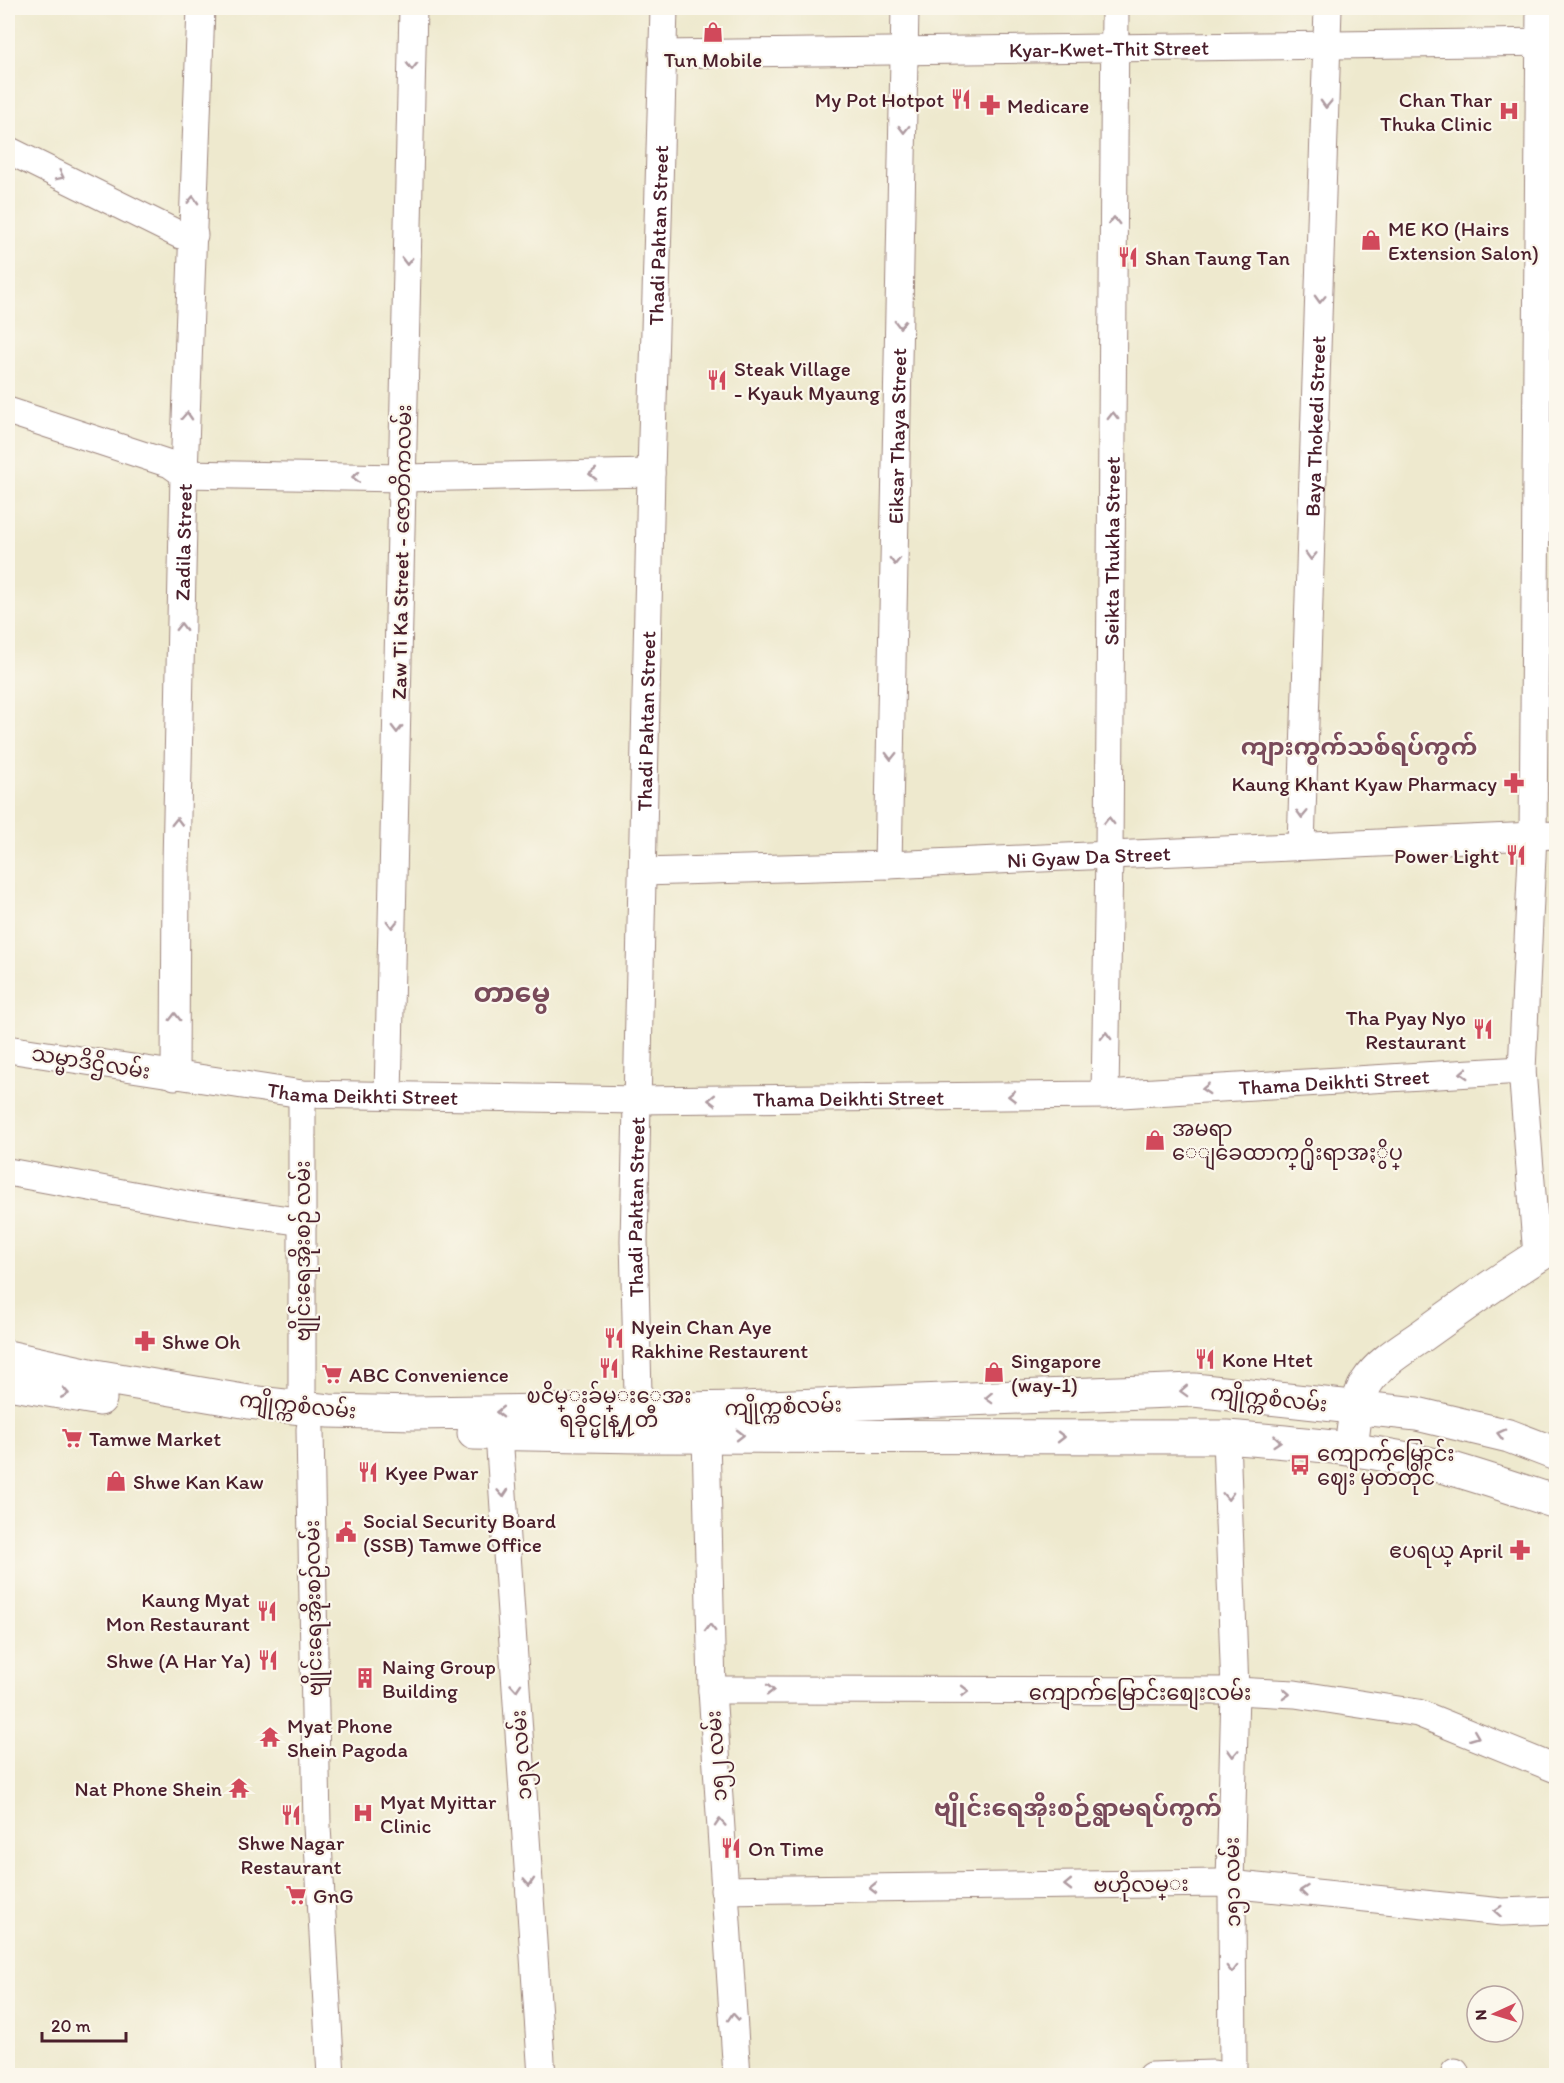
<svg xmlns="http://www.w3.org/2000/svg" width="1564" height="2083" font-family="Itim,'Noto Sans Myanmar',sans-serif">
<style>
.lines{fill:none;stroke-linecap:round;stroke-linejoin:round}
.minor-casing{stroke:#9c847c;stroke-width:29}
.tertiary-casing{stroke:#9c847c;stroke-width:35}
.primary-casing{stroke:#9c847c;stroke-width:35}
.minor{stroke:#fff;stroke-width:27}
.tertiary{stroke:#fff;stroke-width:33}
.primary{stroke:#fff;stroke-width:33}
.oneway{stroke:#ae9aa0}
.labels{text-anchor:middle;dominant-baseline:central;stroke-width:4.5;stroke-linejoin:round;paint-order:stroke}
.street-label{font-size:21px;fill:#4a1f2b;stroke:#fbf7ec}
.poi-label{font-size:21px;fill:#4a1f2b;stroke:#fbf7ec;text-anchor:start}
.quarter-label{font-size:24px;font-weight:bold;fill:#794a5a;stroke:#fbf7ec}
.district-label{font-size:27px;font-weight:bold;fill:#794a5a;stroke:#fbf7ec}
</style>
<rect width="100%" height="100%" fill="#fbf7ec"/>
<filter id="ink" filterUnits="userSpaceOnUse"><feTurbulence type="fractalNoise" baseFrequency=".0167" numOctaves="2"/><feDisplacementMap in="SourceGraphic" scale="12" xChannelSelector="R" yChannelSelector="G"/><feConvolveMatrix kernelMatrix="1 2 1 2 8 2 1 2 1" color-interpolation-filters="sRGB"/></filter>
<filter id="wash" filterUnits="userSpaceOnUse"><feTurbulence type="fractalNoise" baseFrequency=".008" numOctaves="4" result="noise"/><feDisplacementMap in="SourceGraphic" scale="24" xChannelSelector="R" yChannelSelector="G"/><feGaussianBlur stdDeviation="1.35" result="paint"/><feColorMatrix in="noise" values="0 0 0 0 0 0 0 0 0 0 0 0 0 0 0 0 0 1.4 0 .05"/><feComposite in="paint" operator="in"/></filter>
<g filter="url(#wash)">
<rect width="100%" height="100%" fill="#eee9ce"/>
</g>
<g filter="url(#ink)">
<g class="lines">
<g class="minor-casing">
<g id="minor">
<path id="s1" d="M662,54L1556,42"/>
<path d="M8,150L180,235H194"/>
<path d="M8,411L170,464L184,474"/>
<path d="M184,474L402,478L651,473"/>
<path id="s2" d="M1301,846L1328,8"/>
<path id="s3" d="M888,865L905,8"/>
<path id="s4" d="M643,872L888,865L1556,835"/>
<path id="s5" d="M8,1049L302,1094L637,1100L1105,1095L1522,1070"/>
<path id="s6" d="M175,1076L176,865L184,474L201,8"/>
<path id="s7" d="M1105,1095L1109,855L1115,8"/>
<path d="M388,1096L413,8"/>
<path d="M8,1172L193,1206L303,1222"/>
<path d="M1537,1256L1522,1070L1533,835L1540,8"/>
<path d="M302,1408V1094"/>
<path d="M310,1429L317,1826L331,2076"/>
<path id="s8" d="M639,1431L634,1241L651,473L664,8"/>
<path d="M499,1434L542,2076"/>
<path d="M706,1435L712,1690L737,2076"/>
<path d="M1226,1437L1235,1691L1230,1883L1232,1895L1233,2076"/>
<path d="M712,1690L1235,1691L1295,1694L1418,1713L1556,1769"/>
<path d="M724,1890L1219,1883L1502,1912L1556,1910"/>
<path d="M1455,2072L1456,2076"/>
<path d="M1151,2076L1213,2074L1223,2076"/>
</g>
</g>
<g class="tertiary-casing">
<path id="tertiary" d="M1351,1449C1354,1427 1355,1401 1367,1382C1380,1362 1403,1349 1423,1335C1466,1304 1510,1272 1556,1245"/>
</g>
<g class="primary-casing">
<path id="primary" d="M8,1357L95,1376L249,1402L329,1411L415,1413L743,1408L1194,1390L1417,1414L1509,1436L1556,1454
M8,1383L100,1399
M474,1433L639,1436L1226,1437C1303,1443 1381,1450 1456,1470C1490,1480 1523,1491 1556,1502"/>
</g>
<use href="#minor" class="minor"/>
<use href="#tertiary" class="tertiary"/>
<use href="#primary" class="primary"/>
</g>
<defs><path id="oneway-chevron" d="M-2-3.5L2.5 0L-2 3.5" fill="none" stroke-width="1.6" stroke-linecap="round" stroke-linejoin="round" transform="scale(1.5)"/></defs>
<g class="oneway">
<use href="#oneway-chevron" transform="translate(412 66) rotate(91)"/>
<use href="#oneway-chevron" transform="translate(1326 104) rotate(92)"/>
<use href="#oneway-chevron" transform="translate(904 129) rotate(91)"/>
<use href="#oneway-chevron" transform="translate(60 176) rotate(26)"/>
<use href="#oneway-chevron" transform="translate(193 200) rotate(-88)"/>
<use href="#oneway-chevron" transform="translate(1114 221) rotate(-90)"/>
<use href="#oneway-chevron" transform="translate(407 261) rotate(91)"/>
<use href="#oneway-chevron" transform="translate(1320 299) rotate(92)"/>
<use href="#oneway-chevron" transform="translate(900 324) rotate(91)"/>
<use href="#oneway-chevron" transform="translate(187 416) rotate(-87)"/>
<use href="#oneway-chevron" transform="translate(1113 416) rotate(-90)"/>
<use href="#oneway-chevron" transform="translate(593 474) rotate(179)"/>
<use href="#oneway-chevron" transform="translate(356 477) rotate(-179)"/>
<use href="#oneway-chevron" transform="translate(1311 556) rotate(92)"/>
<use href="#oneway-chevron" transform="translate(895 561) rotate(91)"/>
<use href="#oneway-chevron" transform="translate(181 627) rotate(-89)"/>
<use href="#oneway-chevron" transform="translate(397 729) rotate(91)"/>
<use href="#oneway-chevron" transform="translate(891 756) rotate(91)"/>
<use href="#oneway-chevron" transform="translate(1302 814) rotate(92)"/>
<use href="#oneway-chevron" transform="translate(1109 821) rotate(-90)"/>
<use href="#oneway-chevron" transform="translate(177 822) rotate(-89)"/>
<use href="#oneway-chevron" transform="translate(392 924) rotate(91)"/>
<use href="#oneway-chevron" transform="translate(175 1017) rotate(-90)"/>
<use href="#oneway-chevron" transform="translate(1106 1036) rotate(-89)"/>
<use href="#oneway-chevron" transform="translate(1464 1073) rotate(177)"/>
<use href="#oneway-chevron" transform="translate(1206 1089) rotate(177)"/>
<use href="#oneway-chevron" transform="translate(1012 1096) rotate(179)"/>
<use href="#oneway-chevron" transform="translate(712 1100) rotate(179)"/>
<use href="#oneway-chevron" transform="translate(1184 1391) rotate(178)"/>
<use href="#oneway-chevron" transform="translate(65 1393) rotate(10)"/>
<use href="#oneway-chevron" transform="translate(989 1398) rotate(178)"/>
<use href="#oneway-chevron" transform="translate(500 1412) rotate(179)"/>
<use href="#oneway-chevron" transform="translate(1501 1434) rotate(-166)"/>
<use href="#oneway-chevron" transform="translate(740 1435)"/>
<use href="#oneway-chevron" transform="translate(1061 1437)"/>
<use href="#oneway-chevron" transform="translate(1277 1441) rotate(4)"/>
<use href="#oneway-chevron" transform="translate(503 1493) rotate(86)"/>
<use href="#oneway-chevron" transform="translate(1228 1496) rotate(88)"/>
<use href="#oneway-chevron" transform="translate(710 1628) rotate(-91)"/>
<use href="#oneway-chevron" transform="translate(516 1687) rotate(86)"/>
<use href="#oneway-chevron" transform="translate(770 1690)"/>
<use href="#oneway-chevron" transform="translate(965 1691)"/>
<use href="#oneway-chevron" transform="translate(1286 1694) rotate(3)"/>
<use href="#oneway-chevron" transform="translate(1475 1736) rotate(22)"/>
<use href="#oneway-chevron" transform="translate(1233 1753) rotate(92)"/>
<use href="#oneway-chevron" transform="translate(720 1823) rotate(-94)"/>
<use href="#oneway-chevron" transform="translate(529 1882) rotate(86)"/>
<use href="#oneway-chevron" transform="translate(1068 1885) rotate(179)"/>
<use href="#oneway-chevron" transform="translate(873 1888) rotate(179)"/>
<use href="#oneway-chevron" transform="translate(1304 1891) rotate(-174)"/>
<use href="#oneway-chevron" transform="translate(1498 1911) rotate(-176)"/>
<use href="#oneway-chevron" transform="translate(1232 1969) rotate(90)"/>
<use href="#oneway-chevron" transform="translate(733 2017) rotate(-94)"/>
</g>
</g>
<defs>
<g id="shop-bare" transform="scale(1.62)"><path d="M-5-2.5h2.3a2.7 3.5 0 0 1 5.4 0H5L5.5 6h-11ZM-1.5-2.5h3a1.5 2.3 0 0 0-3 0Z" fill="#d1495b" stroke="#fbf7ec" stroke-width="2.5" paint-order="stroke"/></g>
<g id="restaurant-bare" transform="scale(1.62)"><path d="M-5-6h1v4h1v-4h1v4h1v-4h1v5L-1.5 .5V6h-2V.5L-5-1ZM5-6V6H3V1.5H1.5Q1.5-4 5-6Z" fill="#d1495b" stroke="#fbf7ec" stroke-width="2.5" paint-order="stroke"/></g>
<g id="pharmacy-bare" transform="scale(1.62)"><path d="M-2-6h4v4h4v4h-4v4h-4v-4h-4v-4h4Z" fill="#d1495b" stroke="#fbf7ec" stroke-width="2.5" paint-order="stroke"/></g>
<g id="hospital-bare" transform="scale(1.62)"><path d="M-5-5h3v3.5h4V-5h3V5h-3V1.5h-4V5h-3Z" fill="#d1495b" stroke="#fbf7ec" stroke-width="2.5" paint-order="stroke"/></g>
<g id="supermarket-bare" transform="scale(1.62)"><path d="M-6-5.5h2.5l.6 2H6L4.5 2H-2.5L-4.4-4H-6ZM-1.5 3.2a1.3 1.3 0 1 0 .1 0ZM3 3.2a1.3 1.3 0 1 0 .1 0Z" fill="#d1495b" stroke="#fbf7ec" stroke-width="2.5" paint-order="stroke"/></g>
<g id="bus-bare" transform="scale(1.62)"><path d="M-5-6H5V4H4V6H2V4H-2V6H-4V4H-5ZM-3.5-4V0h7V-4ZM-3.5 1.2v1.5H-2V1.2ZM2 1.2v1.5H3.5V1.2Z" fill="#d1495b" stroke="#fbf7ec" stroke-width="2.5" paint-order="stroke"/></g>
<g id="civic-bare" transform="scale(1.62)"><path d="M-.6-6.5H3V-4.5H.6V-3L4-1V1h2V6H-6V1h2V-1L-.6-3ZM-1.2 2.5V6h2.4V2.5Z" fill="#d1495b" stroke="#fbf7ec" stroke-width="2.5" paint-order="stroke"/></g>
<g id="building-bare" transform="scale(1.62)"><path d="M-4-6H4V6H1V3H-1V6H-4ZM-2.5-4.3h1.7v1.8h-1.7ZM.8-4.3h1.7v1.8H.8ZM-2.5-1h1.7V.8h-1.7ZM.8-1h1.7V.8H.8Z" fill="#d1495b" stroke="#fbf7ec" stroke-width="2.5" paint-order="stroke"/></g>
<g id="temple-bare" transform="scale(1.62)"><path d="M0-6L5-2H3V0L6.5 2.5H4V6H1.5V3h-3V6H-4V2.5H-6.5L-3 0V-2H-5Z" fill="#d1495b" stroke="#fbf7ec" stroke-width="2.5" paint-order="stroke"/></g>
</defs>
<g fill-rule="evenodd">
<use href="#shop-bare" x="713" y="32"/>
<use href="#restaurant-bare" x="961" y="99"/>
<use href="#pharmacy-bare" x="990" y="105"/>
<use href="#hospital-bare" x="1509" y="111"/>
<use href="#shop-bare" x="1371" y="240"/>
<use href="#restaurant-bare" x="1128" y="257"/>
<use href="#restaurant-bare" x="717" y="380"/>
<use href="#pharmacy-bare" x="1514" y="783"/>
<use href="#restaurant-bare" x="1516" y="855"/>
<use href="#restaurant-bare" x="1483" y="1029"/>
<use href="#shop-bare" x="1155" y="1140"/>
<use href="#restaurant-bare" x="614" y="1338"/>
<use href="#pharmacy-bare" x="145" y="1341"/>
<use href="#restaurant-bare" x="1205" y="1359"/>
<use href="#restaurant-bare" x="609" y="1368"/>
<use href="#shop-bare" x="994" y="1372"/>
<use href="#supermarket-bare" x="332" y="1374"/>
<use href="#supermarket-bare" x="72" y="1438"/>
<use href="#bus-bare" x="1300" y="1465"/>
<use href="#restaurant-bare" x="368" y="1472"/>
<use href="#shop-bare" x="116" y="1481"/>
<use href="#civic-bare" x="346" y="1532"/>
<use href="#pharmacy-bare" x="1520" y="1550"/>
<use href="#restaurant-bare" x="267" y="1611"/>
<use href="#restaurant-bare" x="268" y="1660"/>
<use href="#building-bare" x="365" y="1678"/>
<use href="#temple-bare" x="270" y="1737"/>
<use href="#temple-bare" x="239" y="1788"/>
<use href="#hospital-bare" x="363" y="1813"/>
<use href="#restaurant-bare" x="291" y="1815"/>
<use href="#restaurant-bare" x="731" y="1848"/>
<use href="#supermarket-bare" x="296" y="1895"/>
</g>
<g class="labels">
<g class="street-label">
<text stroke="none"><textPath href="#s1" startOffset="447">Kyar-Kwet-Thit Street</textPath></text>
<text stroke="none"><textPath href="#s8" startOffset="1196">Thadi Pahtan Street</textPath></text>
<text stroke="none"><textPath href="#s2" startOffset="420">Baya Thokedi Street</textPath></text>
<text stroke="none"><textPath href="#s3" startOffset="429">Eiksar Thaya Street</textPath></text>
<text stroke="none"><textPath href="#s6" startOffset="534">Zadila Street</textPath></text>
<text stroke="none"><textPath href="#s7" startOffset="544">Seikta Thukha Street</textPath></text>
<text transform="translate(401 552) rotate(-89)">Zaw Ti Ka Street - ဇောတိကလမ်း</text>
<text stroke="none"><textPath href="#s8" startOffset="710">Thadi Pahtan Street</textPath></text>
<text stroke="none"><textPath href="#s4" startOffset="446">Ni Gyaw Da Street</textPath></text>
<text transform="translate(91 1062) rotate(9)">သမ္မာဒိဌိလမ်း</text>
<text stroke="none"><textPath href="#s5" startOffset="1330">Thama Deikhti Street</textPath></text>
<text stroke="none"><textPath href="#s5" startOffset="358">Thama Deikhti Street</textPath></text>
<text stroke="none"><textPath href="#s5" startOffset="844">Thama Deikhti Street</textPath></text>
<text stroke="none"><textPath href="#s8" startOffset="224">Thadi Pahtan Street</textPath></text>
<text transform="translate(302 1251) rotate(-90)">ဗျိုင်းရေအိုးစဉ် လမ်း</text>
<text transform="translate(1269 1398) rotate(6)">ကျိုက္ကစံလမ်း</text>
<text transform="translate(298 1405) rotate(6)">ကျိုက္ကစံလမ်း</text>
<text transform="translate(783 1406) rotate(-2)">ကျိုက္ကစံလမ်း</text>
<text transform="translate(313 1608) rotate(-91)">ဗျိုင်းရေအိုးစဉ်လမ်း</text>
<text x="1140" y="1692">ကျောက်မြောင်းစျေးလမ်း</text>
<text transform="translate(521 1755) rotate(-94)">၁၅၃ လမ်း</text>
<text transform="translate(716 1756) rotate(-94)">၁၅၂ လမ်း</text>
<text transform="translate(1232 1882) rotate(-91)">၁၅၁ လမ်း</text>
<text transform="translate(1141 1884) rotate(-1)">ဗဟိုလမ္း</text>
</g>
<g class="poi-label">
<text x="713" y="59" text-anchor="middle">Tun Mobile</text>
<text x="944" y="99" text-anchor="end">My Pot Hotpot</text>
<text x="1492" y="99" text-anchor="end">Chan Thar<tspan x="1492" dy="24">Thuka Clinic</tspan></text>
<text x="1007" y="105">Medicare</text>
<text x="1388" y="228">ME KO (Hairs<tspan x="1388" dy="24">Extension Salon)</tspan></text>
<text x="1145" y="257">Shan Taung Tan</text>
<text x="734" y="368">Steak Village<tspan x="734" dy="24">- Kyauk Myaung</tspan></text>
<text x="1497" y="783" text-anchor="end">Kaung Khant Kyaw Pharmacy</text>
<text x="1499" y="855" text-anchor="end">Power Light</text>
<text x="1466" y="1017" text-anchor="end">Tha Pyay Nyo<tspan x="1466" dy="24">Restaurant</tspan></text>
<text x="1172" y="1128">အမရာ<tspan x="1172" dy="24">ေျခေထာက္႐ိုးရာအႏွိပ္</tspan></text>
<text x="631" y="1326">Nyein Chan Aye<tspan x="631" dy="24">Rakhine Restaurent</tspan></text>
<text x="162" y="1341">Shwe Oh</text>
<text x="1222" y="1359">Kone Htet</text>
<text x="1011" y="1360">Singapore<tspan x="1011" dy="24">(way-1)</tspan></text>
<text x="349" y="1374">ABC Convenience</text>
<text x="609" y="1395" text-anchor="middle">ၿငိမ္းခ်မ္းေအး<tspan x="609" dy="24">ရခိုင္မုန္႔တီ</tspan></text>
<text x="89" y="1438">Tamwe Market</text>
<text x="1317" y="1453">ကျောက်မြောင်း<tspan x="1317" dy="24">ဈေး မှတ်တိုင်</tspan></text>
<text x="385" y="1472">Kyee Pwar</text>
<text x="133" y="1481">Shwe Kan Kaw</text>
<text x="363" y="1520">Social Security Board<tspan x="363" dy="24">(SSB) Tamwe Office</tspan></text>
<text x="1503" y="1550" text-anchor="end">ဧပရယ္ April</text>
<text x="250" y="1599" text-anchor="end">Kaung Myat<tspan x="250" dy="24">Mon Restaurant</tspan></text>
<text x="251" y="1660" text-anchor="end">Shwe (A Har Ya)</text>
<text x="382" y="1666">Naing Group<tspan x="382" dy="24">Building</tspan></text>
<text x="287" y="1725">Myat Phone<tspan x="287" dy="24">Shein Pagoda</tspan></text>
<text x="222" y="1788" text-anchor="end">Nat Phone Shein</text>
<text x="380" y="1801">Myat Myittar<tspan x="380" dy="24">Clinic</tspan></text>
<text x="291" y="1842" text-anchor="middle">Shwe Nagar<tspan x="291" dy="24">Restaurant</tspan></text>
<text x="748" y="1848">On Time</text>
<text x="313" y="1895">GnG</text>
</g>
<g class="quarter-label">
<text x="1359" y="746">ကျားကွက်သစ်ရပ်ကွက်</text>
<text x="1078" y="1807">ဗျိုင်းရေအိုးစဉ်ရွာမရပ်ကွက်</text>
</g>
<g class="district-label">
<text x="512" y="992">တာမွေ</text>
</g>
</g>
<rect width="1564" height="2083" fill="none" stroke="#fbf7ec" stroke-width="30"/>
<g transform="translate(1495 2014) rotate(266)"><circle r="28" fill="#fbf7ec" stroke="#b4a19f" stroke-width="1.5"/>
<path d="M0-4.5L10 22L0 15L-10 22Z" fill="#d1495b"/>
<text y="-9" font-size="16" font-weight="bold" text-anchor="middle" fill="#4a1f2b">N</text>
</g>
<path d="M42 2032v9h84v-9" fill="none" stroke="#4a1f2b" stroke-width="3"/>
<text x="51" y="2032" font-size="18" fill="#4a1f2b" stroke="#fbf7ec" stroke-width="4.5" paint-order="stroke">20 m</text>
</svg>
